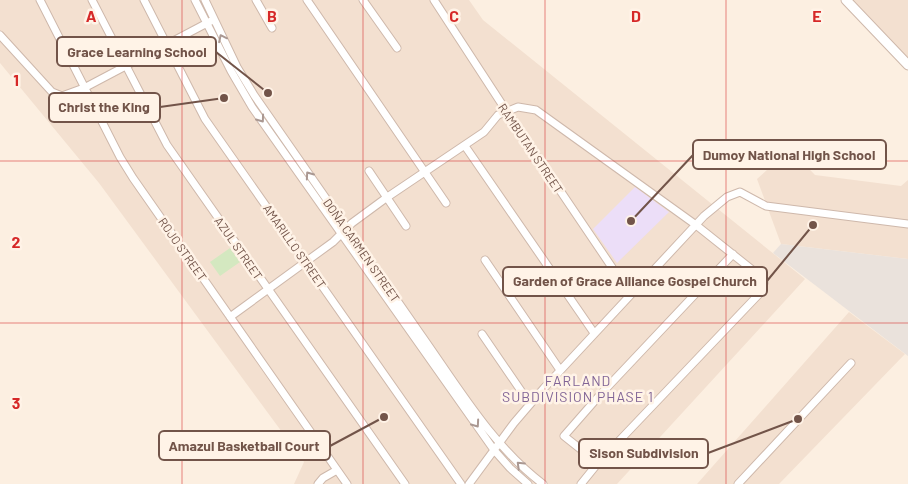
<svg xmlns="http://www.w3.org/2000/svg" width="908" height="484" font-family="Barlow,sans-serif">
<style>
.residential{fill:#f3e0d0}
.industrial{fill:#eae2dc}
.education{fill:#ecdef8}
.green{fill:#d4e8c0}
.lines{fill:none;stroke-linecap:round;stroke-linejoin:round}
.minor-casing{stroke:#ceb8ab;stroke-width:9}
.tertiary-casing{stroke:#ceb8ab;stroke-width:11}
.minor{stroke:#fff;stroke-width:7}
.tertiary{stroke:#fff;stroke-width:9}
.oneway{stroke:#aa9892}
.grid{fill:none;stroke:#d62828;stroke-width:1;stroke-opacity:0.55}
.labels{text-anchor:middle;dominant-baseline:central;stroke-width:5;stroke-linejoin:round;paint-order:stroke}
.street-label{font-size:12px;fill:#725449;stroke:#fff3e7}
.neighbourhood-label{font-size:14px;letter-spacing:1px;fill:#816496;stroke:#fff3e7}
.grid-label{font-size:16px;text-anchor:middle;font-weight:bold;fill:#d62828;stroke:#fff3e7;stroke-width:5;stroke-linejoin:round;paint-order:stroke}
.leader{fill:none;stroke:#725449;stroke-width:2}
.callout-dot{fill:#725449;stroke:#fff3e7;stroke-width:2}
.callout{fill:#fff3e7;stroke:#725449;stroke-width:2}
.callout-label{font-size:14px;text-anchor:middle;font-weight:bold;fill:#725449}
</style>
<rect width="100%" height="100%" fill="#fcefe1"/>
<path class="residential" d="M0,0H469L483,20L805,279L617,484H294L304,462L99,183L0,63Z
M852,0H908V60Z
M790,149L815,175L901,186L908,180V259L781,244L757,179Z
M849,312L905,354L779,484H697Z"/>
<path class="industrial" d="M781,244L908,259V356L773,253Z"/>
<path class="education" d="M635,187L669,212L617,263L593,229Z"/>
<path class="green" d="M230,248L240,262L220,276L210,262Z"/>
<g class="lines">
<g class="minor-casing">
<path id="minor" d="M40,0L120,157L133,178L347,484
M92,0L167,145L405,484
M144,0L205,119L461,484
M195,0L231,71L252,107L494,450L510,468L528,484
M205,0L237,67L254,95C309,174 364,253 419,332C456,384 492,446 543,484
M256,0L272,28
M307,0L446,203
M363,0L397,48
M434,0L507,112L630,294
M0,35L52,92L62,96L84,88L211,21
M465,146L594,333
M369,171L406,226
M485,260L560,370
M230,317L333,242L352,223L386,198L484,132L498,115L518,107L536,110L696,225L760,276L764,283L761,292L598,463L581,484
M482,334L530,404
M598,463L564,436L599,396L733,254
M318,484L323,478L337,470
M469,484L514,423L544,388L704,216L727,197L740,192L766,206L908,224
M738,484L851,363"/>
</g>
<g class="tertiary-casing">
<path id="tertiary" d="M846,0L908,65"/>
</g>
<use href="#minor" class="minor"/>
<use href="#tertiary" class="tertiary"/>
</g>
<defs><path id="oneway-chevron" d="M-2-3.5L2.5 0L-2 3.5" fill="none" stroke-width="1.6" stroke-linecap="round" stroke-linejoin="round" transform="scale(1.25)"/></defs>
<g class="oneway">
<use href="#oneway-chevron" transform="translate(222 38) rotate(-116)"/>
<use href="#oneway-chevron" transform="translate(261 119) rotate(54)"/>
<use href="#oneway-chevron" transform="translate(309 175) rotate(-125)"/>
<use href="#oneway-chevron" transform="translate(476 424) rotate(55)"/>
<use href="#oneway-chevron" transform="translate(520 465) rotate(-136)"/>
</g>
<path class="grid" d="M182,0V484M363,0V484M545,0V484M726,0V484M0,161H908M0,323H908"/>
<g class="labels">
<g class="street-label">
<text transform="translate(531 148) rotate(56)">RAMBUTAN STREET</text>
<text transform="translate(295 246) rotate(55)">AMARILLO STREET</text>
<text transform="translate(239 248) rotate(55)">AZUL STREET</text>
<text transform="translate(183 249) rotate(55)">ROJO STREET</text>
<text transform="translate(362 250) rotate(55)">DOÑA CARMEN STREET</text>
</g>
<g class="neighbourhood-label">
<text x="578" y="380">FARLAND<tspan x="578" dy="16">SUBDIVISION PHASE 1</tspan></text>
</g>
</g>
<g class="grid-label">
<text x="91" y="22">A</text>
<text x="272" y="22">B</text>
<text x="454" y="22">C</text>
<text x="636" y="22">D</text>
<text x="817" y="22">E</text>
<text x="16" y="86">1</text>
<text x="16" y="248">2</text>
<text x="16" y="409">3</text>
</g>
<path class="leader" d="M268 93L216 52M224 98L160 107M631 221L693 155M813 225L767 281M384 417L330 446M798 419L708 453"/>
<g class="callout-dot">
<circle cx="268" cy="93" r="5"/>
<circle cx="224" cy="98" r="5"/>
<circle cx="631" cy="221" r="5"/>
<circle cx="813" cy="225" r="5"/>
<circle cx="384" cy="417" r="5"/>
<circle cx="798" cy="419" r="5"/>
</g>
<g class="callout">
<rect x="57" y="37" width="159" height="29" rx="5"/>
<rect x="49" y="93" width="111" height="29" rx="5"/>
<rect x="693" y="140" width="193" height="29" rx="5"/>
<rect x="503" y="267" width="264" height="29" rx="5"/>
<rect x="159" y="431" width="171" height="29" rx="5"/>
<rect x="579" y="439" width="129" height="29" rx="5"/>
</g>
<g class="callout-label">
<text x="137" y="57">Grace Learning School</text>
<text x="104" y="112">Christ the King</text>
<text x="789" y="160">Dumoy National High School</text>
<text x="635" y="286">Garden of Grace Alliance Gospel Church</text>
<text x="244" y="451">Amazul Basketball Court</text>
<text x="644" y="458">Sison Subdivision</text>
</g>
</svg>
